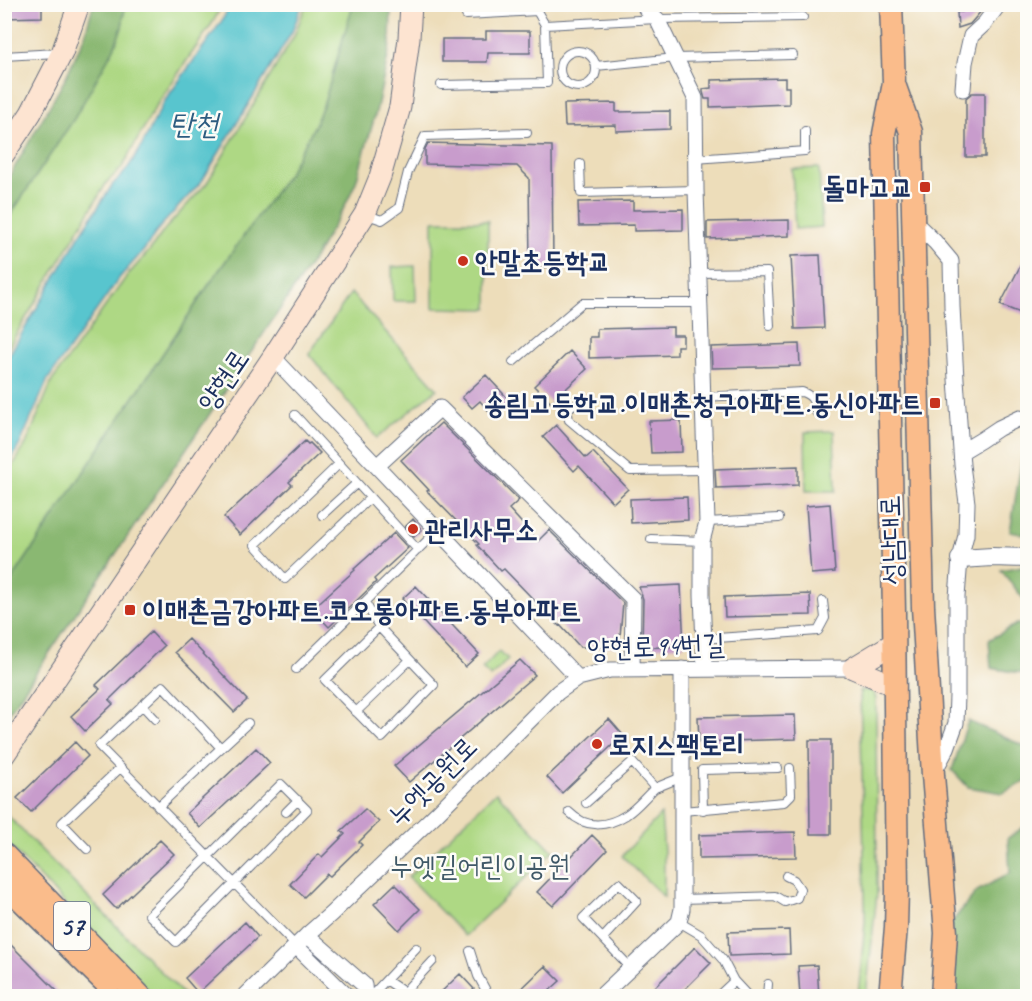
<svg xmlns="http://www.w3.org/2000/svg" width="1032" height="1001" font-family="Caveat,'Poor Story',sans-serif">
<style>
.green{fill:#aed884;stroke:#648471;stroke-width:1.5}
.forest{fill:#8ab872;stroke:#527468;stroke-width:1.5}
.water{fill:#58c5ce;stroke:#3a7a96;stroke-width:1.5}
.building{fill:#c89ccc}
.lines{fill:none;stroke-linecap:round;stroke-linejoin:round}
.service-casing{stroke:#646c7e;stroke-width:10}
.minor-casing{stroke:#646c7e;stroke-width:17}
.tertiary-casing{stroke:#646c7e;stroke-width:20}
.secondary-casing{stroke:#646c7e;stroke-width:23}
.primary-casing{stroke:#646c7e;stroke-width:25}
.service{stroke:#fff;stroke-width:8}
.minor{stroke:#fff;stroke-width:15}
.tertiary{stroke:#fff;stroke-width:18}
.secondary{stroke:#fde4d1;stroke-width:21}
.primary{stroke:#fabc8b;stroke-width:22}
.poi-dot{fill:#c8321e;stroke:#fdfcf7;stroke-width:2}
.labels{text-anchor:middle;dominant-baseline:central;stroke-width:5;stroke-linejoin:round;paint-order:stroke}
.shield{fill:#fdfcf7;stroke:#5f6c8c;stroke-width:1.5}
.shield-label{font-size:27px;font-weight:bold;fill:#1b2f5e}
.poi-label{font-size:28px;font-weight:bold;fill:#1b2f5e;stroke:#fdfcf7;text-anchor:start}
.street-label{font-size:28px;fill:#1b2f5e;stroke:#fdfcf7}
.park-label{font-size:28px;fill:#405968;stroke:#fdfcf7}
.water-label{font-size:30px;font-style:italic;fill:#2d5c80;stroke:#fdfcf7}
</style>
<rect width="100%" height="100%" fill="#fdfcf7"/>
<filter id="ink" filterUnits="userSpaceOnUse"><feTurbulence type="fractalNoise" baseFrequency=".0167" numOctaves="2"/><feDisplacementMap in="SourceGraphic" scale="12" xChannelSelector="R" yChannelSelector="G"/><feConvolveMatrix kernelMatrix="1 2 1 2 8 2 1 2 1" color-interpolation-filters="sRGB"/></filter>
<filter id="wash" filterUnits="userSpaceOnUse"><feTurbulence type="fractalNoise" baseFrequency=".008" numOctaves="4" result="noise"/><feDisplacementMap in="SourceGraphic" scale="24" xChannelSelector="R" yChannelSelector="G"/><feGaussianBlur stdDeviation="1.35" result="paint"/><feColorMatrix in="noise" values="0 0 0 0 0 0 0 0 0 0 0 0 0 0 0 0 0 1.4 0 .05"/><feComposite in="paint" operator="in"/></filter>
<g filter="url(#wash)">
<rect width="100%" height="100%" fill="#edddba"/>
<path class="green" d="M125,5H222L213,22L156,106L121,169L107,182L5,353V223L73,119L114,48L122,27Z
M306,5H353L325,100L315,125L288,174L210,283L5,590V479L26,444L52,381L127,276L150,250L165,229L207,183L294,36Z
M819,168L822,227L795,229L792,169Z
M433,221H488V309L433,308Z
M415,266L416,301H393L392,267Z
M351,293L437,389L377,438L309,354Z
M834,431L836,491H806L805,432Z
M499,651L508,659L491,677L482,669Z
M860,690L873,691L876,699L877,893L866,996H858L865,922V902Z
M496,792L553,851L465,936L408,877Z
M4,812L185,996H154L6,842L5,840Z
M661,814L664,851V897L622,856Z"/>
<path class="forest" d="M93,5H125L122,27L114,48L74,119L5,223V184L64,81L85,35Z
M353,5H391L390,45L385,71L376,112L356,182L344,208L313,260L5,719V590L210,283L288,174L315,125L325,100Z
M1027,452V535L1010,532L1022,457Z
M1027,565V601H1025L1001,570Z
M1017,624L1027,626V674L991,668L989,640Z
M968,721L1022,745H1027V781L1003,793L968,787L952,770Z
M1027,825V996H945L950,924L977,891L1010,873L1008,838Z"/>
<path class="water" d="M231,4L302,5L292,32L202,181L159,228L144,250L120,277L48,379L20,444L5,471V362L78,238L113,184L125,172L139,151L164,102L221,22Z"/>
<g id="blocks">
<path class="building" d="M4,4H42V17L4,18Z
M961,4H980L982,10L970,24L958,28L957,12H962Z
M486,31H530V53H488L487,62H442V39H486Z
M785,78V87H789V104L710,107V99H705L703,92V89L711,88V80Z
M972,93H985V157H966V98Z
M616,103V112L670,111V129L616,131V125L565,126L564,104Z
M428,143L552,146L553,267L530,268L529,178L517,166L425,164V149Z
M633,201V210L683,209V230L634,231V225L579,226L578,202Z
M789,220V236L707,239V222Z
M1028,251V316L1000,305Z
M820,255L824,328L795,329L791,256Z
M673,327V335H683V346H677V355L589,358V337H597V329Z
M799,344L800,366L712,368L711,347Z
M570,351L587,369L551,403L534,386Z
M486,375L511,402L494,417L480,401L472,408L462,397Z
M681,420L682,452L651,453L649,421Z
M441,423L519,500L509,509L538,541L549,530L623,603L619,647H580L560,625L559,626L504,569L501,571L477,545L479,544L427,491L429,490L401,460Z
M556,425L586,458L593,452L628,489L613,503L579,466L574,471L543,437Z
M305,441L308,444L310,443L320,453L289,482L292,485L240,535L224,517Z
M798,466V485L716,488L715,469Z
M687,497L688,520L631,523L630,499Z
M830,504L835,572L811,574L806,506Z
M413,519L422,530L414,537L405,527Z
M394,533L408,548L374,579L376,582L329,627L312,609L355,570L354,569Z
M681,585L684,646L642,648L643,599L639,587Z
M416,586L479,654L465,667L402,599Z
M810,594L811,615L725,617L724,597Z
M151,632L164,646L109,700L113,704L85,731L71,716L100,689L96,685Z
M189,639L247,700L234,712L175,652Z
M520,660L535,675L409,782L394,766Z
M795,715L796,739L699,742L698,717Z
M609,719L623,735L562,793L547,777Z
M809,740H831V834H810Z
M75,742L88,756L31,812L17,798Z
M256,748L270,763L200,828L187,813Z
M365,809L379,822L359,842L362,845L330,876L327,874L304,897L290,884L319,854L322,857L345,834L341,831Z
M795,832L796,857L699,859V835Z
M592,835L607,850L553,906L537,892Z
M160,840L174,854L116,909L103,895Z
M395,884L420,909L399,930L374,904Z
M245,922L258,937L198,993L185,978Z
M789,930L790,954L729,956L728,932Z
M4,938L62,996H4Z
M695,947L711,963L678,996H658L652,990Z
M817,965L819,996H800L798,966Z
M545,966L560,981L550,990L555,996H514Z
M460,974L474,989L467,996H437Z"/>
</g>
</g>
<g filter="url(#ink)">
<use href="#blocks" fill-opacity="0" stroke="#646c7e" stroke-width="1.5"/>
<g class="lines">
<g class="service-casing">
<path id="service" d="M465,4L466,15L537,11
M536,4L537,11L545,25
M560 69a18 18 0 1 1 36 0a18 18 0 1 1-36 0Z
M4,56L57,53
M596,66L676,58L793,55
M441,85L547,83L545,25L657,19L803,17
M695,159L805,151V131
M580,164L581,193L696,190
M367,215L382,220L399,208L408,172L425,136L527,133
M699,273L767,272L770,326
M513,362L582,303H700
M704,397L802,392C813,396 814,401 816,412
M573,405L567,409L569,420L630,471L705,470
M295,415L418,550
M339,464L255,545L285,579L370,498
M322,515L357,483
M707,522L779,518
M651,539L702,541
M365,602L379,627L434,685L382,738L325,680L379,627
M703,639L818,631L825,618L823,601
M296,669L438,530
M142,705L155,719
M356,712L410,660
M221,748L248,723
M281,784L307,810L176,942L149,915Z
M586,803L632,762L655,788L682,777
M158,807L221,748L163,686L99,746L296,946
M703,810L702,770L778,768
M682,811L784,802L791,795L790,768
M286,812L298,800
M569,812C586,829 607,827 626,815C637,808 646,796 655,788
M87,849L62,823L120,768
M682,899L775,896L785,902L797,898L800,889L794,880L786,876
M679,922L701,935L723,960L734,981L748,996
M603,938L637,901L619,883L583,918L631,968
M470,951L478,976L489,996
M386,980L404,992L433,961
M371,996L416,948
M718,996L734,981
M767,996L768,984"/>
</g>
<g class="minor-casing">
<path id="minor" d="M645,4L646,9L657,19L695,98L696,190L707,522L702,541V595L705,669
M963,89L965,63L971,36L985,23L999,4
M912,220L935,242L951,261L952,307L956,379L962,465L967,503L966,535L960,559L957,597V696L956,723L947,748L934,772
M273,357L578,678L610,670L853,668
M961,452L981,440L999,428L1020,418L1028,421
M377,466L440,408L633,599L632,670
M307,935L364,985L365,996
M296,946L347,996
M245,996L307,935L331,914L436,814L558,692L578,678
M601,996L679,922L682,909V669"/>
</g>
<g class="tertiary-casing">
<path id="tertiary" d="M960,559L992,557L1028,558"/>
</g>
<g class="secondary-casing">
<path id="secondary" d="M4,154L31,113L62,53L79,4
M853,668L894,643
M853,668L895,686
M4,755L273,357L365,214L380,177L400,107L409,38L411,4"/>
</g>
<g class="primary-casing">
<path id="primary" d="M894,84L911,132L923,607L933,775L946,933L942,996
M4,855L140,996
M4,883L108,985
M890,996L896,927L897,891L894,612L884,134L894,83L891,4"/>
</g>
<use href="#service" class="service"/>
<use href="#minor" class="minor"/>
<use href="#tertiary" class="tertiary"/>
<use href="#secondary" class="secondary"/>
<use href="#primary" class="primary"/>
</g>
</g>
<g class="poi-dot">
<rect x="919" y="181" width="12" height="12" rx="3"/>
<circle cx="463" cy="261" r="6"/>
<rect x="929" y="397" width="12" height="12" rx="3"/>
<circle cx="413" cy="529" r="6"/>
<rect x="124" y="604" width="12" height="12" rx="3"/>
<circle cx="597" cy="744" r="6"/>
</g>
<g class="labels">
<rect class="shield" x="54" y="902" width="36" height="48" rx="4.5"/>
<g class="shield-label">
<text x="72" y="926">57</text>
</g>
<g class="poi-label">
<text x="913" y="187" text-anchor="end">돌마고교</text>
<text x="475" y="261">안말초등학교</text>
<text x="923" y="403" text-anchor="end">송림고등학교.이매촌청구아파트.동신아파트</text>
<text x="425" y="529">관리사무소</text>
<text x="142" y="610">이매촌금강아파트.코오롱아파트.동부아파트</text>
<text x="609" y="744">로지스팩토리</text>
</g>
<g class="street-label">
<text transform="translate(223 380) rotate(-56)">양현로</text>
<text transform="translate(891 540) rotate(-92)">성남대로</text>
<text transform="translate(656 646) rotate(-2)">양현로94번길</text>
<text transform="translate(432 781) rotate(-45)">누엣공원로</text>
</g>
<g class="park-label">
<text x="480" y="865">누엣길어린이공원</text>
</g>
<g class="water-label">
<text x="194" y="124">탄천</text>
</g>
</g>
<rect width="1032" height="1001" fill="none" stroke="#fdfcf7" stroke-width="24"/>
</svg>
